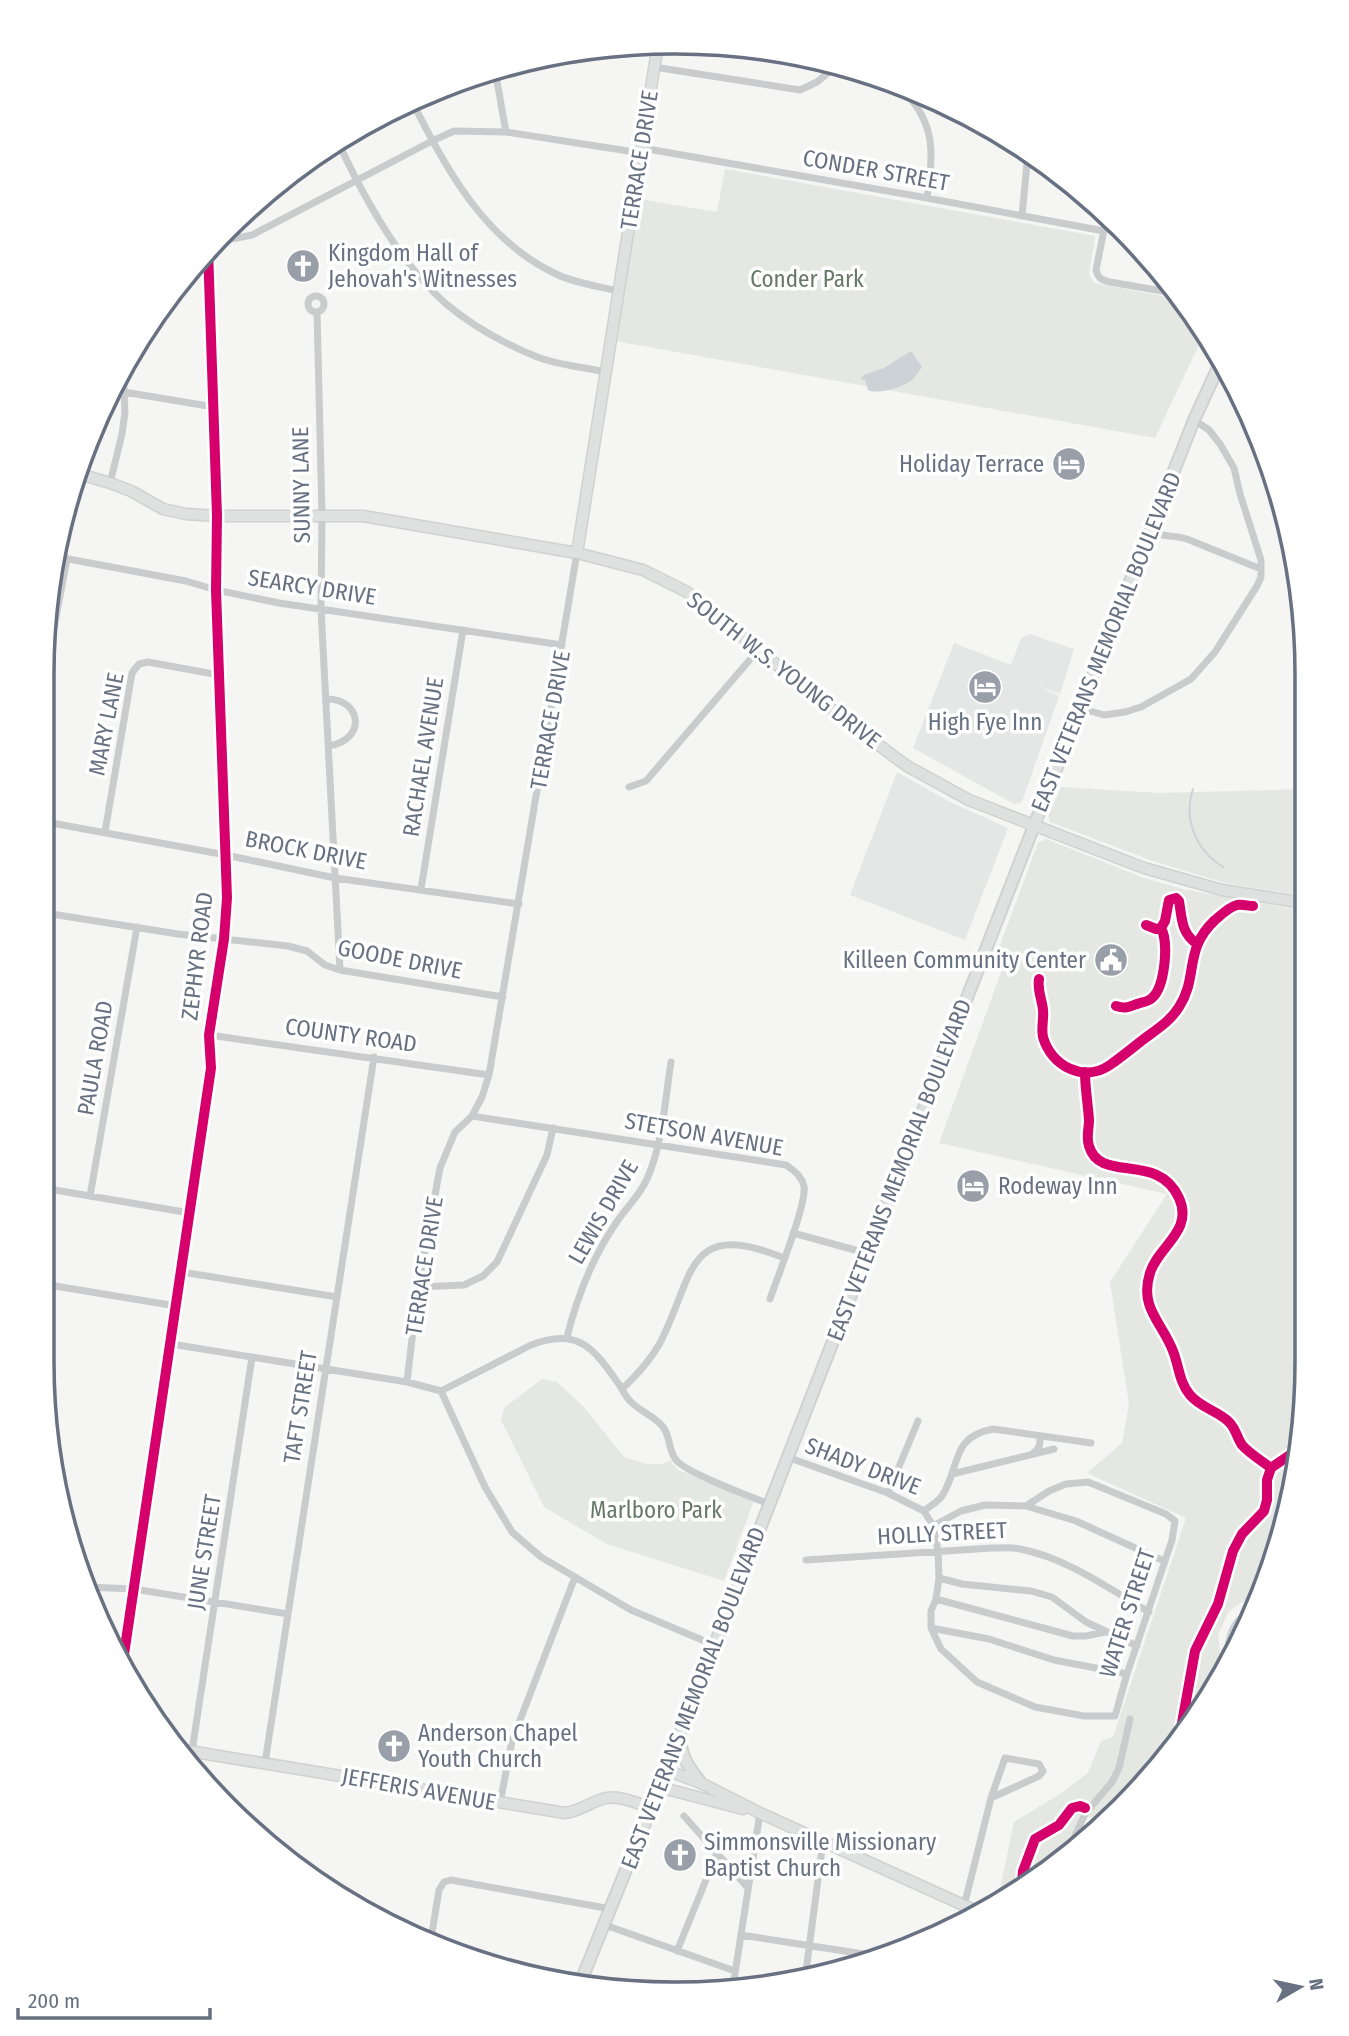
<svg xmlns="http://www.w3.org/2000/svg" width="1349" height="2036" font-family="'Fira Sans Condensed',sans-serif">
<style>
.built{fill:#e5e6e6}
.green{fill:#e4e7e2}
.water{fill:#ccd2d6}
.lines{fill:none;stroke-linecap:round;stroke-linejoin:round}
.stream{stroke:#ccd2d6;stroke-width:2}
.secondary-casing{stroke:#d1d1d2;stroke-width:13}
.primary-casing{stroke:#d1d1d2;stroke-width:14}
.street{stroke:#cacbcd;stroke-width:7}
.secondary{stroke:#dfe0e0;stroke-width:10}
.primary{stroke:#dfe0e0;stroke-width:10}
.cycleway-casing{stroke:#fff;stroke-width:15}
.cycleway{stroke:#d6006c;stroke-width:10}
.labels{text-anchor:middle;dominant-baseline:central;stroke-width:7;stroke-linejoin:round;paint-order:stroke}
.street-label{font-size:23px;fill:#677181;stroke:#fff}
.poi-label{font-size:23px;fill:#677181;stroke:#fff;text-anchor:start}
.park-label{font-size:23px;fill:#667966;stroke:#fff}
.rim{fill:none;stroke:#677181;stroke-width:3.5}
</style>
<rect width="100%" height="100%" fill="#f5f5f4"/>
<path class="built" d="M1030,634L1074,649L1060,694L1038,686L1059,696L1022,802L1014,804L913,748L954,643L1011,665L1021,638Z
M897,772L948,801L1008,828L965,940L850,895Z"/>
<path class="green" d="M725,169L1095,236L1089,274L1094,283L1182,300L1204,334L1155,438L615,341L639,199L717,212Z
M1061,787L1160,793L1305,789L1304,896L1225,883L1153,861L1050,822L1048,816Z
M1046,839L1141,877L1182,889L1304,911L1302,1444L1257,1592L1229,1611L1218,1636L1222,1670L1150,1779L1098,1821L1081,1814L1065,1848L997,1904L1014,1822L1058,1795L1088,1773L1101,1741L1113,1737L1186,1518L1087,1473L1122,1443L1129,1404L1110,1282L1167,1194L939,1143L1003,967L997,953L1038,843Z
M542,1379L557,1382L583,1406L624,1457L646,1464H663L670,1460L678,1470L755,1498L724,1581L607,1544L544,1507L501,1420L504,1408Z"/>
<path class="water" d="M911,351L922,367C919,371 916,376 912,380C904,387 877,395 868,390L865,380L860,379L864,375L884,368Z
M1253,1605L1247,1624L1235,1637L1233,1654L1225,1667C1223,1649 1225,1627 1239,1615C1244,1611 1249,1609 1253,1605Z"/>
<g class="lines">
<path class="stream" d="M1193,789C1183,820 1196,850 1223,867"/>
<g class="secondary-casing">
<path id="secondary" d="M83,475L110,483L131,491L163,509L186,514L217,516H363L577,553L643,570L687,592L829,707L896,758L907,766L969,800L1144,868L1222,890L1304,903
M577,553L658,44
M123,1661L211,1068L209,1035L224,939L227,898L226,855L216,590L217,516
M183,1750L565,1813C579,1811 588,1804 602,1799C617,1794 636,1803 651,1808
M666,1770L701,1783L760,1813L981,1913
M659,1787L743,1809"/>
</g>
<g class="primary-casing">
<path id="primary" d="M679,1736C683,1759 686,1764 701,1783
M581,1981L651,1808L1080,708L1194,420L1221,361"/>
</g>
<path class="street" d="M508,65L518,62
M654,67L800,90L817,82L836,66
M495,70L506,132
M895,83C935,117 935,150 927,198
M412,101C445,168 485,241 556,274C574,283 598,286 618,291
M338,142C363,196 400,263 445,303C471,325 505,344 537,357C558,365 583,367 605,372
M642,148L916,196L1104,231
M1107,215L1096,270C1098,278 1101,280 1110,282L1179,294
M1022,216L1028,153
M216,242L252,235L432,141L454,131L506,132L641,153
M208,249L217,516
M308 304a8 8 0 1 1 16 0a8 8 0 1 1-16 0Z
M317,312L322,515L321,609L340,970
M124,392L214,407
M110,483L122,434L125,412L123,371
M1150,532C1163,537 1174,535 1187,539L1261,569
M58,557L186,581L216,590L279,603L562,645
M47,664L67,559
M326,699C361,698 368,739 329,746
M1080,708L1104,715L1125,712L1141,707L1191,679L1215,652L1257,586L1261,577V560L1240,494L1234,468L1220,444L1209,430L1194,420
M629,787L646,781L759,649
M46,822L226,855L335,878L519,904
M105,832L132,673L139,664L148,662L219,675
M421,889L463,630
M45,913L178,934L288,946L307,951L325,965L340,970L503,997
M209,1035L489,1075
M472,1116L786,1165C794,1170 802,1176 804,1186C807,1204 777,1278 770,1299
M43,1188L190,1213
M90,1196L137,927
M793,1233L866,1253
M182,1272L337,1297
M43,1284L176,1306
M418,1287L464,1285L483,1276L497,1262L547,1155L553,1128
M567,1337C577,1297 592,1258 616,1223C626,1208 640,1195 647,1179C663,1143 665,1100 671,1062
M171,1344L407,1382L441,1391L485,1487L512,1532L541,1557L631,1610L714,1645
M407,1382L418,1287L440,1168L455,1132L472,1116L482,1097L489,1075L577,553
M622,1389C637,1375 650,1361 660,1343C695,1275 685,1218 784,1258
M441,1391L531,1345C577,1327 593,1347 618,1383C622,1388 625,1396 630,1401C639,1411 655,1416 663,1427C671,1437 668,1452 677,1461C689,1474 750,1496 769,1504
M1032,1454C1040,1449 1040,1445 1040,1436
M787,1457L888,1493L924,1511L933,1526L938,1551L939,1578L936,1599L931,1611V1628L941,1649L977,1682L1035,1707L1084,1716H1115L1127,1674L1172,1540L1175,1521L1166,1514L1088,1482L1066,1484L1049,1491L1026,1506L985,1505L961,1511L933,1526
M952,1474L1054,1449
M888,1493L918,1421
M1026,1506L1076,1521L1164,1561
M924,1511C930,1506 938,1502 942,1496C961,1466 950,1437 993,1429L1091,1443
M806,1560L992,1548C1001,1548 1011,1547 1020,1549C1067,1558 1108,1588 1149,1612
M939,1578L962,1584L1031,1591L1052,1597L1086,1622L1137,1646
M87,1587L134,1589L288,1614
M936,1599L1073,1636H1086L1105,1632
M931,1628L989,1639L1054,1660L1127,1674
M192,1751L252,1357
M1005,1758L1039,1764L1043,1771L1039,1776L991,1798Z
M265,1763L374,1057
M500,1803L512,1741L575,1577
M684,1816L748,1888
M1072,1842L1085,1814L1112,1782L1119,1768L1130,1719
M964,1906L991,1798
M605,1925L735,1971
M741,1935L870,1955
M430,1945L439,1890L444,1882L451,1880L611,1909
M677,1951L717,1853
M805,1979L823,1841
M733,1986L760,1813"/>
<use href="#secondary" class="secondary"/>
<use href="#primary" class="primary"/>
<g class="cycleway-casing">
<path id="cycleway" d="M1146,925L1156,929L1161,928L1165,921L1169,900L1176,898L1179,901C1182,918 1181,933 1197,944
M1039,979C1037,991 1042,999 1043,1010C1044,1019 1041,1028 1043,1037C1051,1066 1084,1083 1110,1065C1120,1058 1130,1050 1140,1042C1154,1031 1170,1022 1179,1007C1199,976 1183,950 1215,920C1221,915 1229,907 1237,905C1242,904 1248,906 1253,906
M1116,1006C1126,1009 1128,1007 1137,1004C1142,1002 1148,1002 1152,998C1165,987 1169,942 1161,928
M1085,1072C1085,1088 1088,1104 1089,1120C1089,1128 1086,1138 1089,1146C1100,1184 1158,1151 1179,1198C1194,1231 1158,1246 1150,1273C1139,1308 1162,1322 1173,1351C1179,1366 1179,1382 1190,1395C1201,1408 1218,1411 1229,1422C1236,1429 1237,1438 1242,1445C1250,1454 1262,1461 1271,1468
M123,1661L211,1068L209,1035L224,939L227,898L216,590L217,516L208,249
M1180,1734L1195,1651L1218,1604L1233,1551L1242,1534L1264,1511L1267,1500V1480L1271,1468L1300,1448
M1022,1883L1023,1871L1035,1839L1059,1825L1072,1808L1080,1806L1085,1808"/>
</g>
<use href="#cycleway" class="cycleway"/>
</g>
<defs>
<g id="church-disc" transform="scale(1.75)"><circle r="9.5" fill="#999fa9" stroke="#fff"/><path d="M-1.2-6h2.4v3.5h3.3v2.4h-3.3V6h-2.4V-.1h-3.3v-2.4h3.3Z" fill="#fff"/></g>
<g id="hotel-disc" transform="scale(1.75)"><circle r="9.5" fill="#999fa9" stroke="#fff"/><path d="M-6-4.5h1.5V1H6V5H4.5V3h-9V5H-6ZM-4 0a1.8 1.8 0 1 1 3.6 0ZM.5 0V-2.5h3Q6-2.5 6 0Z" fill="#fff"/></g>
<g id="civic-disc" transform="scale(1.75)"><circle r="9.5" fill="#999fa9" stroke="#fff"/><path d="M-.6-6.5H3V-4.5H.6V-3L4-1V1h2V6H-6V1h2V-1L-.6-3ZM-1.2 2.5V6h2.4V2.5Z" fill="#fff"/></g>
</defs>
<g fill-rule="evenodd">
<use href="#church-disc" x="303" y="266"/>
<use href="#hotel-disc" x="1069" y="464"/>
<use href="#hotel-disc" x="985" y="687"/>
<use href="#civic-disc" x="1111" y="960"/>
<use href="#hotel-disc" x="973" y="1186"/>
<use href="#church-disc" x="394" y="1746"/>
<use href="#church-disc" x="680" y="1855"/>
</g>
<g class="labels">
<g class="street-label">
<text transform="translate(639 160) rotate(-81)">TERRACE DRIVE</text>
<text transform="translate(876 170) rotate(10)">CONDER STREET</text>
<text transform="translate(301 485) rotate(-91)">SUNNY LANE</text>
<text transform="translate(312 587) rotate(9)">SEARCY DRIVE</text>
<text transform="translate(1106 642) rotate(-68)">EAST VETERANS MEMORIAL BOULEVARD</text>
<text transform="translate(784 670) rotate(38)">SOUTH W.S. YOUNG DRIVE</text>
<text transform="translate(550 720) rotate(-80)">TERRACE DRIVE</text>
<text transform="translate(106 724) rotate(-79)">MARY LANE</text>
<text transform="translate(423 757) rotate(-81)">RACHAEL AVENUE</text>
<text transform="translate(306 850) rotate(11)">BROCK DRIVE</text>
<text transform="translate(197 956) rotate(-83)">ZEPHYR ROAD</text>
<text transform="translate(400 959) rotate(11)">GOODE DRIVE</text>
<text transform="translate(351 1035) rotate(8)">COUNTY ROAD</text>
<text transform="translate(95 1058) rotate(-80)">PAULA ROAD</text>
<text transform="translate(704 1134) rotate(10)">STETSON AVENUE</text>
<text transform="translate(899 1170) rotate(-69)">EAST VETERANS MEMORIAL BOULEVARD</text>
<text transform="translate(603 1212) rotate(-60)">LEWIS DRIVE</text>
<text transform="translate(424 1266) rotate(-81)">TERRACE DRIVE</text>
<text transform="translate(300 1407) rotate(-81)">TAFT STREET</text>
<text transform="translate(863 1466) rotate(21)">SHADY DRIVE</text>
<text transform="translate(942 1533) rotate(-3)">HOLLY STREET</text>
<text transform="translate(204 1552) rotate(-81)">JUNE STREET</text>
<text transform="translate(1127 1613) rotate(-72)">WATER STREET</text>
<text transform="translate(693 1698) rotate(-69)">EAST VETERANS MEMORIAL BOULEVARD</text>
<text transform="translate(419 1789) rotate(10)">JEFFERIS AVENUE</text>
</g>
<g class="poi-label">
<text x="328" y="253">Kingdom Hall of<tspan x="328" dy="26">Jehovah's Witnesses</tspan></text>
<text x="1044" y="464" text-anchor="end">Holiday Terrace</text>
<text x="985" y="722" text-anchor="middle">High Fye Inn</text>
<text x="1086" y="960" text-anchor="end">Killeen Community Center</text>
<text x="998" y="1186">Rodeway Inn</text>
<text x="418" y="1733">Anderson Chapel<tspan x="418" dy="26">Youth Church</tspan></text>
<text x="704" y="1842">Simmonsville Missionary<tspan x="704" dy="26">Baptist Church</tspan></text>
</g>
<g class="park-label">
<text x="807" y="279">Conder Park</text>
<text x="656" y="1510">Marlboro Park</text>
</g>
</g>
<path d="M0 0H1349V2036H0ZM674 54H675A620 620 0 0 1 1295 674V1362A620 620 0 0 1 675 1982H674A620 620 0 0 1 54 1362V674A620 620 0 0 1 674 54Z" fill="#fff" fill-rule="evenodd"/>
<path class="rim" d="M674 54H675A620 620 0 0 1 1295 674V1362A620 620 0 0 1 675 1982H674A620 620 0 0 1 54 1362V674A620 620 0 0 1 674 54Z"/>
<g transform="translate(1300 1987) rotate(81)" stroke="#ffffff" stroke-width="5" paint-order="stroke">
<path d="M0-5L12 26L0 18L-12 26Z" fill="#677181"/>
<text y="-10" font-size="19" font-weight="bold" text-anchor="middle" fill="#677181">N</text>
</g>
<path d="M18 2008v10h192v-10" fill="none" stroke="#677181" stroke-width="3.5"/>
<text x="28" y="2008" font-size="21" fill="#677181" stroke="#ffffff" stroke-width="5" paint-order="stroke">200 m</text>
</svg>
